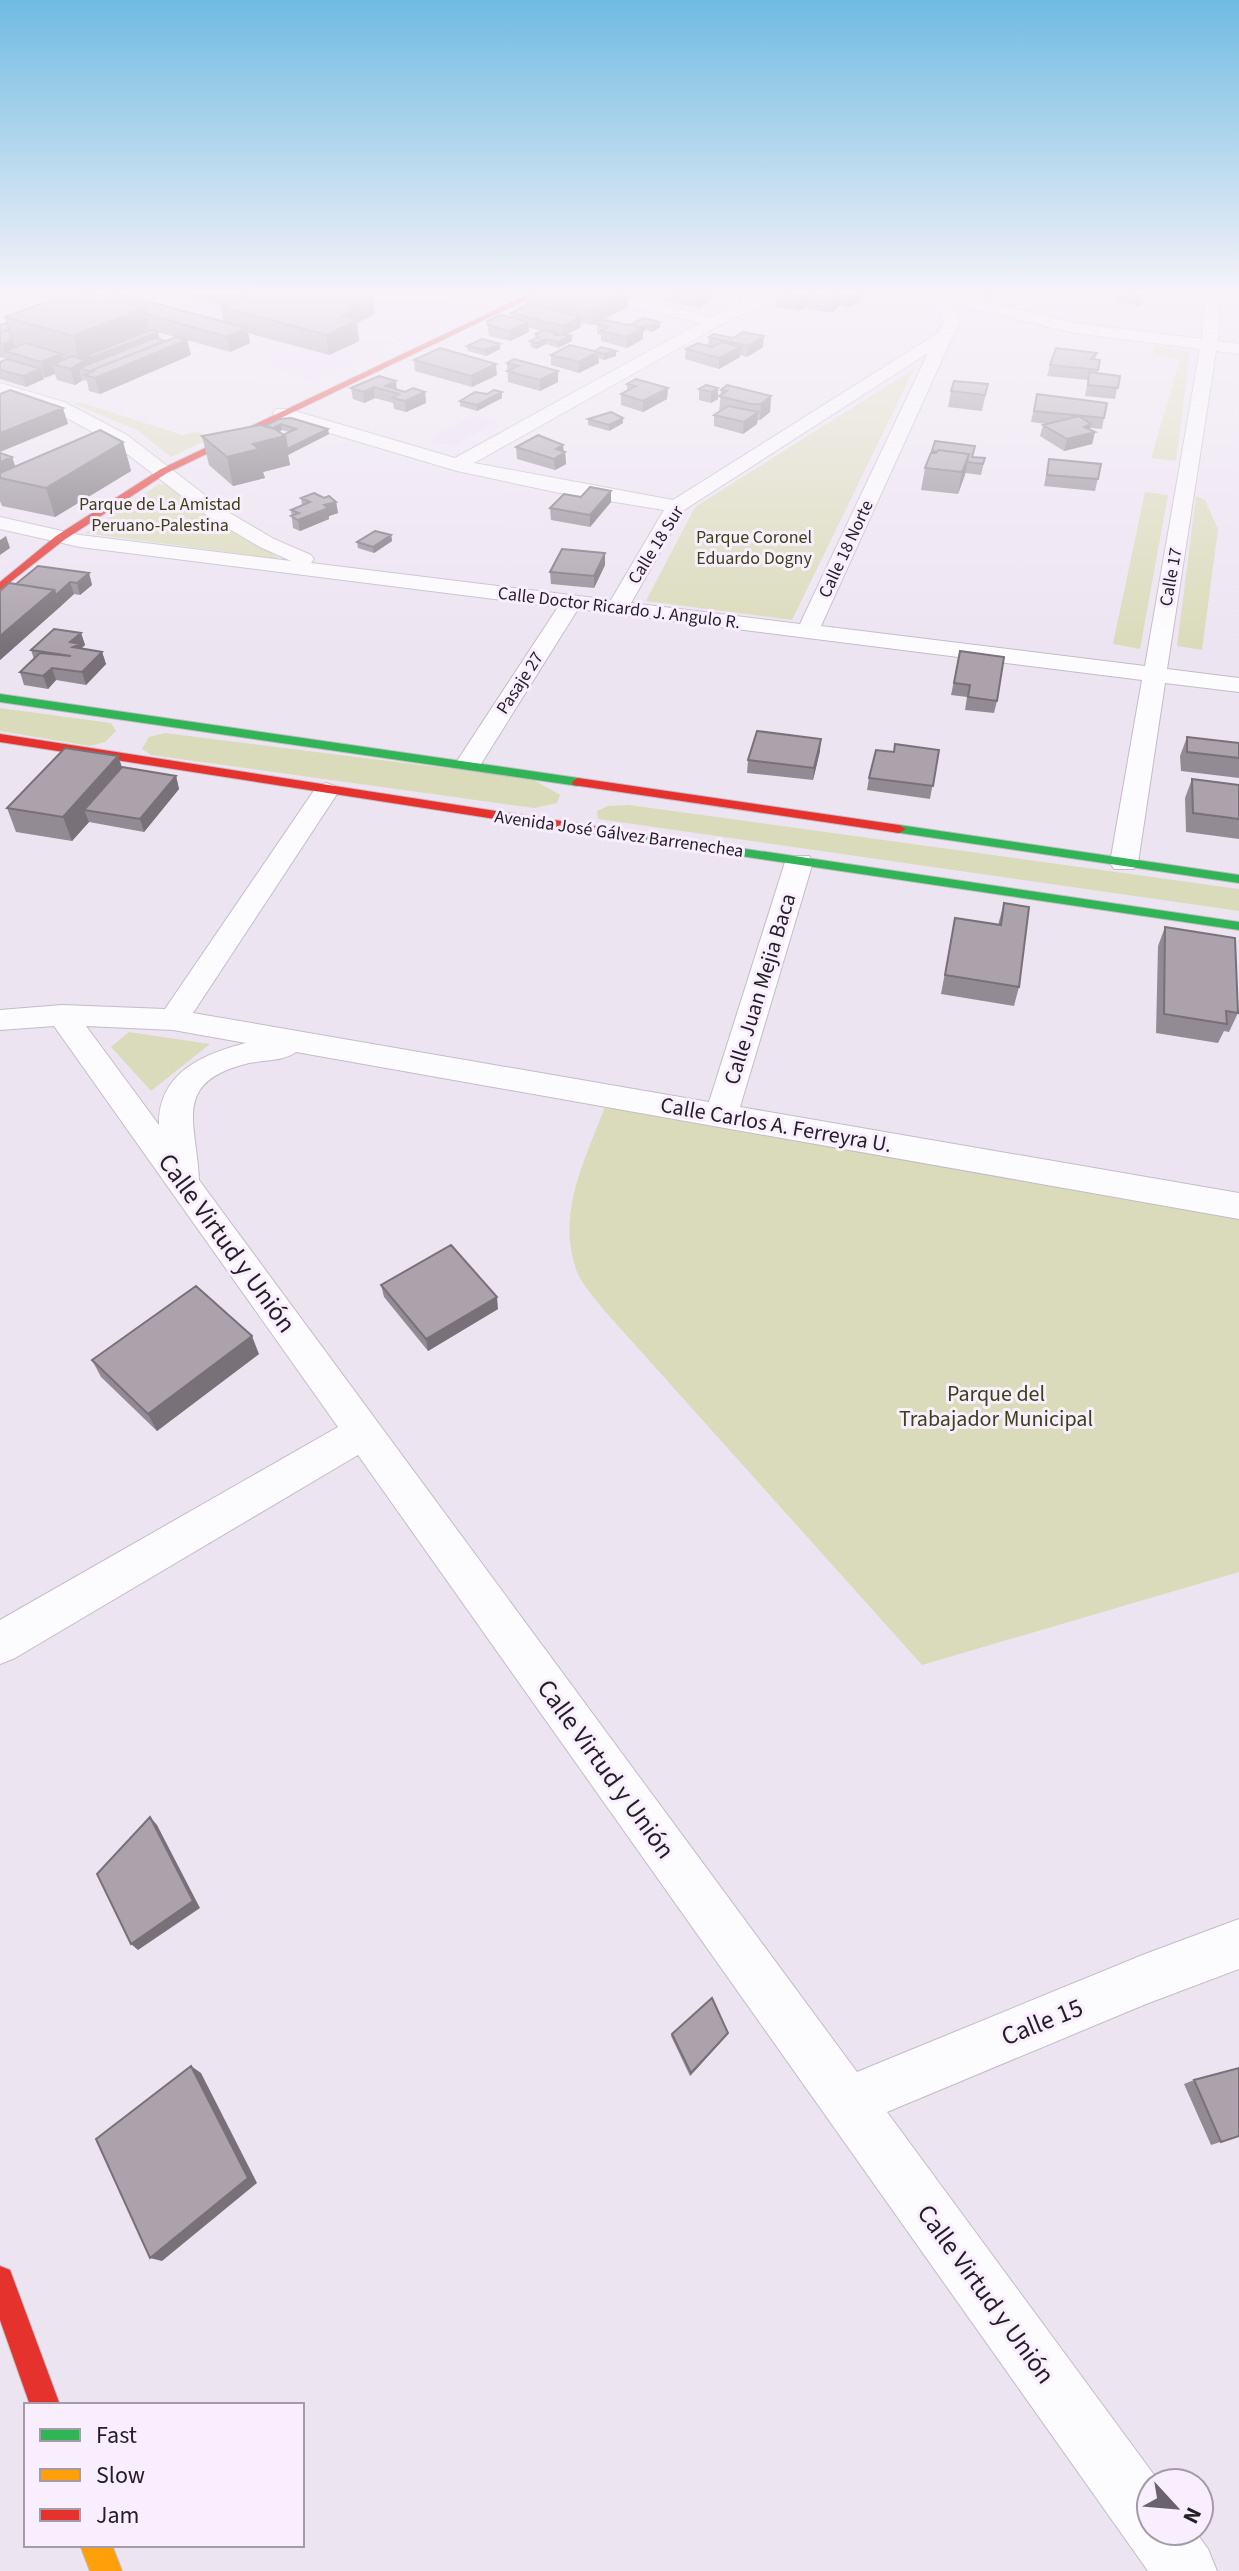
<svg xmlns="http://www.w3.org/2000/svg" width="1239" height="2571" font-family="'Source Sans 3',sans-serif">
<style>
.built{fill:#ecdcf4}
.green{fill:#dadbba}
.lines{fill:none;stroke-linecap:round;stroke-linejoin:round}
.street-casing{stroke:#c3bcc7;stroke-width:2}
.fast-casing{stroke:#c3bcc7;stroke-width:2}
.slow-casing{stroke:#c3bcc7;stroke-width:2}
.jam-casing{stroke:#c3bcc7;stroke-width:2}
.street{fill:#fcfbfd;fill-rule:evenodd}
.fast{fill:#30b455;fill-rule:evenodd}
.slow{fill:#ff9f0a;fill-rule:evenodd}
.jam{fill:#e5322d;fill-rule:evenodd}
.wall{fill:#938b94;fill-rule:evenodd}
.shaded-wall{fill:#787178}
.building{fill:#aba2ac;stroke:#787178;stroke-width:2}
.labels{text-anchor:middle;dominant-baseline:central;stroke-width:6;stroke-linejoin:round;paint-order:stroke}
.far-park-label{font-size:18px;fill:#3d4118;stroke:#f9eefe}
.far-street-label{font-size:18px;fill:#241e27;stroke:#f9eefe}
.street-label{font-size:22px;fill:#241e27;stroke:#f9eefe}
.park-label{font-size:22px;fill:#3d4118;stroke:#f9eefe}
.near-street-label{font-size:26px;fill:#241e27;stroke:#f9eefe}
</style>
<rect width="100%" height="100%" fill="#ede4f2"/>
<path class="built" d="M0,291H467L425,297L471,309L315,381Z
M475,415L498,422L452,446L429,440Z"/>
<path class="green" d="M1155,346L1190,352L1176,461L1151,458L1180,360L1153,354Z
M914,369L792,620L646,601L695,507Z
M79,402L182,435L195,432L213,437L171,457L137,430L74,404Z
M159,484L167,485L280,559L85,533Z
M1145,492L1168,495L1140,649L1113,644Z
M1196,496L1205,500L1218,529L1202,650L1177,646Z
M0,708L111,723L116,731L105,742L90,746L0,731Z
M165,733L532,779L560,795L557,803L534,808L151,755L142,749L149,737Z
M629,805L1239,889V911L598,819L597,811L608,806Z
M129,1032L210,1044L151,1091L111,1047Z
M606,1104L1239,1218V1572L922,1665L602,1308C593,1296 579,1281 575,1266C557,1210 587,1156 606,1104Z"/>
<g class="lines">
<g class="street-casing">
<path id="street" d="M573,291H598L712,317L770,291H790L720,325L474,463L673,500L938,333L944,320L940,309L920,295L918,291H939L1074,323L1202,339L1205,291H1220L1218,341L1239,344V354L1216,351L1167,669L1239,678V692L1165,683L1138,863L1134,869H1114L1110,863L1142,680L578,609L481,764L477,769H459L455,764L558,607L80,547L0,529V517L80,535L291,561L260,547L209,517L113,443L52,410L0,394V383L64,402L127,435L223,509L274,539L311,555L314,559L311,563L611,600L664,510L560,493L457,471L276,417L273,413L276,409H288L455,458L700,323L575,294ZM951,303L1074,333L1200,349L1145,666L821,626L960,320ZM928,353L800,624L631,603L684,510Z
M326,783L335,786L339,791L193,1013L709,1102L785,862L789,856H809L813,862L740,1107L1239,1193V1219L296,1052C284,1061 264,1060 249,1063C170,1082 197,1123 199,1180L857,2072L1145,1954L1239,1919V1969L1146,2004L887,2112L1160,2483H1151V2531H1195L1208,2549L1217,2571H1148L358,1455L15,1658L0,1664V1620L338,1427L54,1026L0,1030V1010L62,1005L165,1009L317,786ZM86,1026L173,1030L246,1043C203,1054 158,1073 159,1125Z"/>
</g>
<g class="fast-casing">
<path id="fast" d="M0,694L578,778L584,782L578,786L0,702Z
M899,825L1239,875V883L894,832L892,829Z
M638,833L1239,922V930L633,840V834Z"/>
</g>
<g class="slow-casing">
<path id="slow" d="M80,2545H112L122,2571H90Z"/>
</g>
<g class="jam-casing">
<path id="jam" d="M535,291H544L167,473L64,540L0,590V582L56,536L161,469Z
M0,734L638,833L645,837L638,841L0,742Z
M578,778L899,825L906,829L899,833L573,785L572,782Z
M0,2266L10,2270L60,2405H30L0,2320Z"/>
</g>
<use href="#street" class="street"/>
<use href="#fast" class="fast"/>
<use href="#slow" class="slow"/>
<use href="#jam" class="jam"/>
</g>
<path class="wall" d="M76,291L224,322L221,307L225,306L169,291L159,295L151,293V291H354L375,314L357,323L359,341L329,355L248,333L250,343L230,352L187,340L191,355L100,394L89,391L87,381L83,380L75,385L57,380L55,374L44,377V379L26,387L0,379V362L7,359L0,357V325L7,323L5,317ZM158,332L175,337L165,341L160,340Z
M665,291H713L712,299L699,308L665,301Z
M866,291L865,298L848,308L839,305L838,308L830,313L806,308L799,311L776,307L778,292Z
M962,291H1006L988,298Z
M1057,291H1113L1106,295L1087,291L1080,295Z
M628,292V307L592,325L581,323V327L565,335L572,341L558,348L546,344L536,349L531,347L530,341L535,339V334L542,331L529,328V332L510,341L489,336L487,321L511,318V313L526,306V295Z
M1141,294L1146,295L1145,300L1140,306L1116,302L1117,297L1142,294Z
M660,322V327L652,332L646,330L643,332V339L627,348L601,341V335L597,334V324L630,325Z
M709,337L763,347L747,357L740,355V357L719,369L685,359L686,349L708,346Z
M570,345L616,356L604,360L599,358V363L579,373L551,365V355Z
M467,346L500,349L486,356L468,351Z
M1097,353L1095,360H1100L1097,373L1120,376L1115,399L1085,396L1088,380L1047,376L1050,365Z
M414,360L497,375L472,387L415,371Z
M507,363L558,371V382L540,391L508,382Z
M379,376L397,389L405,392H425L426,403L406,412L394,409L393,403L375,398L364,403L353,399L351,388Z
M627,384L668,388L667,399L643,412L621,405V394L627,391Z
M988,384L982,411L948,407L951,391Z
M718,388V399L711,403L699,400V389Z
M721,390L771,396L770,412L760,420H758L757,424L743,434L714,426V415L719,412Z
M1037,394L1104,418L1102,429L1090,428V430L1095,432L1092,444L1064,451L1040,436L1043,425L1046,424L1031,422Z
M502,398L477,411L460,406V401Z
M623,418V423L609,431L588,425V419Z
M279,419L329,434L288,455L290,465L263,472L265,478L233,486L209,465L202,436L265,426ZM282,430L289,432L283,435L279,432Z
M935,441L973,457L985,458L981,475L965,473L958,494L921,490L925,468Z
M123,442L131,471L55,517L2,506L0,501V453L12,457L15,466Z
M563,445V452H565L566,464L555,470L517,459L516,447Z
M1049,459L1101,464L1095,491L1044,486Z
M611,491V502L590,527L551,520L550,508L581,497Z
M301,498H324L336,502L338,513L329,516V519L300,531L293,528L291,510L302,505Z
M391,535L392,541L374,553L358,548L357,542Z
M605,553V565L594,588L551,584L550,572Z
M89,573L92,585L80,595L74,594L0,660V591Z
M81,633L85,645L81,649L102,652L106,664L86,685L56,680L48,689L24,685L20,672L34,659L31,650Z
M960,651L997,701L994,713L965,710L967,697L951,695Z
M1187,737L1239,743V784V778L1181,771L1180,756Z
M939,750L930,799L867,790L869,778L894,752Z
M820,751L813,780L747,773L748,760Z
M118,756L122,767L176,776L179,789L144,832L89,822L72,841L16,832L7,808Z
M1192,779L1239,785V839L1186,832L1185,798Z
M1004,903L1019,987L1014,1006L941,994L955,918L998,925Z
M1165,927L1238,1013L1229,1032L1224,1031L1218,1043L1156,1033L1158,946Z
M381,1285L498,1309L428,1351L384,1297Z
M259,1354L157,1431L101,1377L92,1360Z
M728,2033L727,2035L690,2076L671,2036L672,2034Z
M1194,2080L1239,2136L1211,2145L1184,2084Z"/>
<path class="shaded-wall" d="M158,291H169L159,295Z
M710,291H713L712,299L699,308V297Z
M862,291H866L865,298L848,308L849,297Z
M989,291H1006L988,298Z
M628,292V307L592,325V310Z
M808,293L806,308L799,311L800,297Z
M840,293L838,308L830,313L831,298Z
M373,294L375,314L357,323L359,341L329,355L326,335L349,306Z
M144,308L150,335L158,332L161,347L93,371L88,355L92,371L79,368L81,379L83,380L75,385L70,369L80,363L73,336Z
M581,317V327L563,336V326Z
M528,322L529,332L510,341L509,331Z
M660,322V327L652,332V326Z
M646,325V330L643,332V339L627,348V337Z
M247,328L250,343L230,352L227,337Z
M11,334L17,354L5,351L3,344Z
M572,335V341L558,348V342Z
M764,336L763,347L747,357L748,346Z
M546,339V344L536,349V343Z
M187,340L191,355L100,394L95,378Z
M500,344V349L486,356L485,350Z
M741,347L740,357L719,369V358Z
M616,351V356L604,360V354Z
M598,352L599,363L579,373V362Z
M62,354L66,368L53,364L55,374L45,378L41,362Z
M496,364L497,375L472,387L471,376Z
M41,369L44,379L26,387L23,376Z
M558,371V382L540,391V380Z
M396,381L397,392L385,386Z
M374,387L375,398L364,403L363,392Z
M668,388L667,399L643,412V401Z
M718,388V399L711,403V392Z
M425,392L426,403L406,412L405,401Z
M502,392V398L477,411V405Z
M771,396L770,412L760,420L761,404Z
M63,408L68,424L0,452V433Z
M758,412L757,424L743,434L744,422Z
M623,418V423L609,431V425Z
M281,424L282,430L272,435L271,429Z
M1091,424L1089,434L1095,432L1092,444L1064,451L1067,439L1084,427Z
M328,429L329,434L288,455L290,465L263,472L265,478L233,486L227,457L253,444L285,436Z
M123,442L131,471L55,517L46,488Z
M563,445L564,453L565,452L566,464L555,470L554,459L556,449Z
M969,454L965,475L958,494L962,472Z
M12,457L16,469L0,475V462Z
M611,491V502L590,527V515Z
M336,502L338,513L329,516V519L300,531L298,520L324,505Z
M391,535L392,541L374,553L373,547Z
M6,536L10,548L0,555V540Z
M605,553V565L594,588V576Z
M89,573L92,585L80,595L77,583Z
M70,582L74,594L60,607L56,595Z
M54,590L60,607L0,660V636Z
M81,633L85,645L81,648L84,656L70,642Z
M102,652L106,664L86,685L82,672Z
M52,668L56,680L48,689L43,676Z
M821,739L820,751L813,780L814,768Z
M118,756L126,780L84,810L89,822L72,841L63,817Z
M176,776L179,789L144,832L140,819Z
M497,1297L498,1309L428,1351L426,1339Z
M252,1336L259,1354L157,1431L148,1414Z
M150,1817L157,1825L200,1908L138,1950L131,1944Z
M728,2033L727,2035L690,2076L691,2073Z
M191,2066L201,2073L257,2183L162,2261L150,2258Z"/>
<path class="building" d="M76,291H80L144,308L73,336L5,317Z
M82,291H109L247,328L227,337L146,314L144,308Z
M236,291H354L373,294L349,306L354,310L343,315L357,321L326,335L221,307L252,295Z
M535,291H620L628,292L592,310L526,295Z
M665,291H710L699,297Z
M781,291H830L840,293L831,298L808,293L800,297L778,292Z
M830,291H862L849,297L840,295V293Z
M1122,291H1140L1134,294L1146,295L1142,300L1117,297Z
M529,304L581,317L563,326L511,313Z
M501,315L528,322L509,331L488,325L487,321Z
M643,318L660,322L652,326L646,325L640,328L630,325Z
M605,320L643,328L627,337L601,331L609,327L597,324Z
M7,323L9,330L0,333V325Z
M9,330L12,340L3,344L0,343V333Z
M151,330L158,332L90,358L88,355Z
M544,330L557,333L553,335H572L558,342L546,339L536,343L530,341L539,337L535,334Z
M743,332L764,336L748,346L709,337L714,334L733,338Z
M176,337L187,340L95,378L85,375L94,371L92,370Z
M155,338L165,341L92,370L91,372L79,368Z
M482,339L500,344L485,350L467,346Z
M722,342L741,347L719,358L686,349L698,343L712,347Z
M26,343L62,354L41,362L5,351Z
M570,345L598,352L579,362L551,355Z
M601,347L616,351L604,354L595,351Z
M440,348L496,364L471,376L414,360Z
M1056,348L1097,353L1091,359L1100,360L1098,370L1050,365Z
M72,356L85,360L70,369L53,364Z
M7,359L41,369L23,376L0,370V362Z
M514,359L558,371L540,380L507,371L518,366L507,363Z
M1089,372L1120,376L1118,388L1088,385Z
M379,376L396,381L385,386L405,392L413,388L425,392L405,401L393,398L399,394L374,387L363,392L351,388Z
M636,379L668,388L643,401L621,394L636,386L627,384Z
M954,381L988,384L985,395L951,391Z
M706,385L718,388L711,392L699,389Z
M727,385L771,396L761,404H751L719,396L727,391L721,390Z
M10,390L63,408L0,433V394Z
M494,390L502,392L477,405L460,401L475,392L487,394Z
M1037,394L1107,403L1104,418L1034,411Z
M728,406L758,412L744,422L714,415Z
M611,412L623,418L609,425L588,419Z
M1079,416L1091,424L1084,427L1095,432L1067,439L1043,425Z
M291,418L328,429L287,449L285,436L283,435L296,429L281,424L273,428L265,426L279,419Z
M260,425L275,429L285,436L253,444L259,449L227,457L202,436Z
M100,430L123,442L46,488L0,478V473Z
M538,435L563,445L556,449L565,452L554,459L516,447Z
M935,441L975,446L972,457L985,458L983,464L967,462L969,454L938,450L937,452L932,451Z
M938,450L969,454L962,472L925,468L931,453H936Z
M0,453L12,457L0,462Z
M1049,459L1101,464L1098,479L1047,475Z
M590,487L611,491L590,515L550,508L564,494L581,497Z
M314,493L324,498L329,496L336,502L324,505L328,508L298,520L291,516L299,513L291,510L310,502L301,498Z
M375,531L391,535L373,547L357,542Z
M562,549L605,553L594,576L550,572Z
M38,566L89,573L77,583L70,582L56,595L54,590L16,584Z
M9,583L54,590L0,636V591Z
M54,629L81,633L70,642L80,644L73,647L102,652L82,672L52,668L43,676L20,672L40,653L71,656L31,650Z
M960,651L1004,657L997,701L968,697L970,685L954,683Z
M757,731L821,739L814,768L748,760Z
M1187,737L1239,743V758L1187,752Z
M895,744L939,750L933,786L869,778L876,750L894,752Z
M65,748L118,756L63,817L7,808Z
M122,767L176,776L140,819L84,810Z
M1192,779L1239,785V819L1193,813Z
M1004,903L1029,907L1019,987L945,975L955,918L1001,925Z
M1165,927L1235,938L1238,1013L1226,1011L1227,1024L1164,1014Z
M451,1245L497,1297L426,1339L381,1285Z
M196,1286L252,1336L148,1414L92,1360Z
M150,1817L193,1901L131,1944L97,1874Z
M712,1998L728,2033L691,2073L672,2034Z
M191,2066L248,2178L150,2258L96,2139Z
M1239,2068V2136L1221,2142L1194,2080Z"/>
<linearGradient id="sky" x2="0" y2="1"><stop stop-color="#70bbe2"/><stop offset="0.45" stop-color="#f7f3f9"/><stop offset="1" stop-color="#f7f3f9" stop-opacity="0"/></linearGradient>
<rect width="1239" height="650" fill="url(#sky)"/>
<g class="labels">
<g class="far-park-label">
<text x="160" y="504">Parque de La Amistad<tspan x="160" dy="21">Peruano-Palestina</tspan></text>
<text x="754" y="537">Parque Coronel<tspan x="754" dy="21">Eduardo Dogny</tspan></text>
</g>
<g class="far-street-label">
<text transform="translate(656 545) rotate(-58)">Calle 18 Sur</text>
<text transform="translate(846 549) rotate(-65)">Calle 18 Norte</text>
<text transform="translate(1171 577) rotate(-80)">Calle 17</text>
<text transform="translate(619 608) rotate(7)">Calle Doctor Ricardo J. Angulo R.</text>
<text transform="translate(520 683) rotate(-57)">Pasaje 27</text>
<text transform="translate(619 834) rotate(8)">Avenida José Gálvez Barrenechea</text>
</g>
<g class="street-label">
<text transform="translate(760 989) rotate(-73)">Calle Juan Mejia Baca</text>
<text transform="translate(776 1125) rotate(10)">Calle Carlos A. Ferreyra U.</text>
</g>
<g class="park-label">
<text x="996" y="1394">Parque del<tspan x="996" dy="25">Trabajador Municipal</tspan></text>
</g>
<g class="near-street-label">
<text transform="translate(227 1243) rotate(54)">Calle Virtud y Unión</text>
<text transform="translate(606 1769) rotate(54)">Calle Virtud y Unión</text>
<text transform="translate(1042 2022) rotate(-22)">Calle 15</text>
<text transform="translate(986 2294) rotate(54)">Calle Virtud y Unión</text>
</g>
</g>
<rect x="24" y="2403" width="280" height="144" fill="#f9eefe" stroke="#a49ba8" stroke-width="2"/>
<rect x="40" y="2429" width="40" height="12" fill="#30b455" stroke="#a49ba8" stroke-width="2"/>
<text x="96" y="2443" font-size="24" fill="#241e27">Fast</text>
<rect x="40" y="2469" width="40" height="12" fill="#ff9f0a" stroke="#a49ba8" stroke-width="2"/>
<text x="96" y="2483" font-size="24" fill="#241e27">Slow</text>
<rect x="40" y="2509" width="40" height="12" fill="#e5322d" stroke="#a49ba8" stroke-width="2"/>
<text x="96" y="2523" font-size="24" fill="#241e27">Jam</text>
<g transform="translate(1175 2507) rotate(116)"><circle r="38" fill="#f9eefe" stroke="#a49ba8" stroke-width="2"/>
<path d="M0-6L14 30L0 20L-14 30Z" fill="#6a636e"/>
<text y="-12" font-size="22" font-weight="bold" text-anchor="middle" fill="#241e27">N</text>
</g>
</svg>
